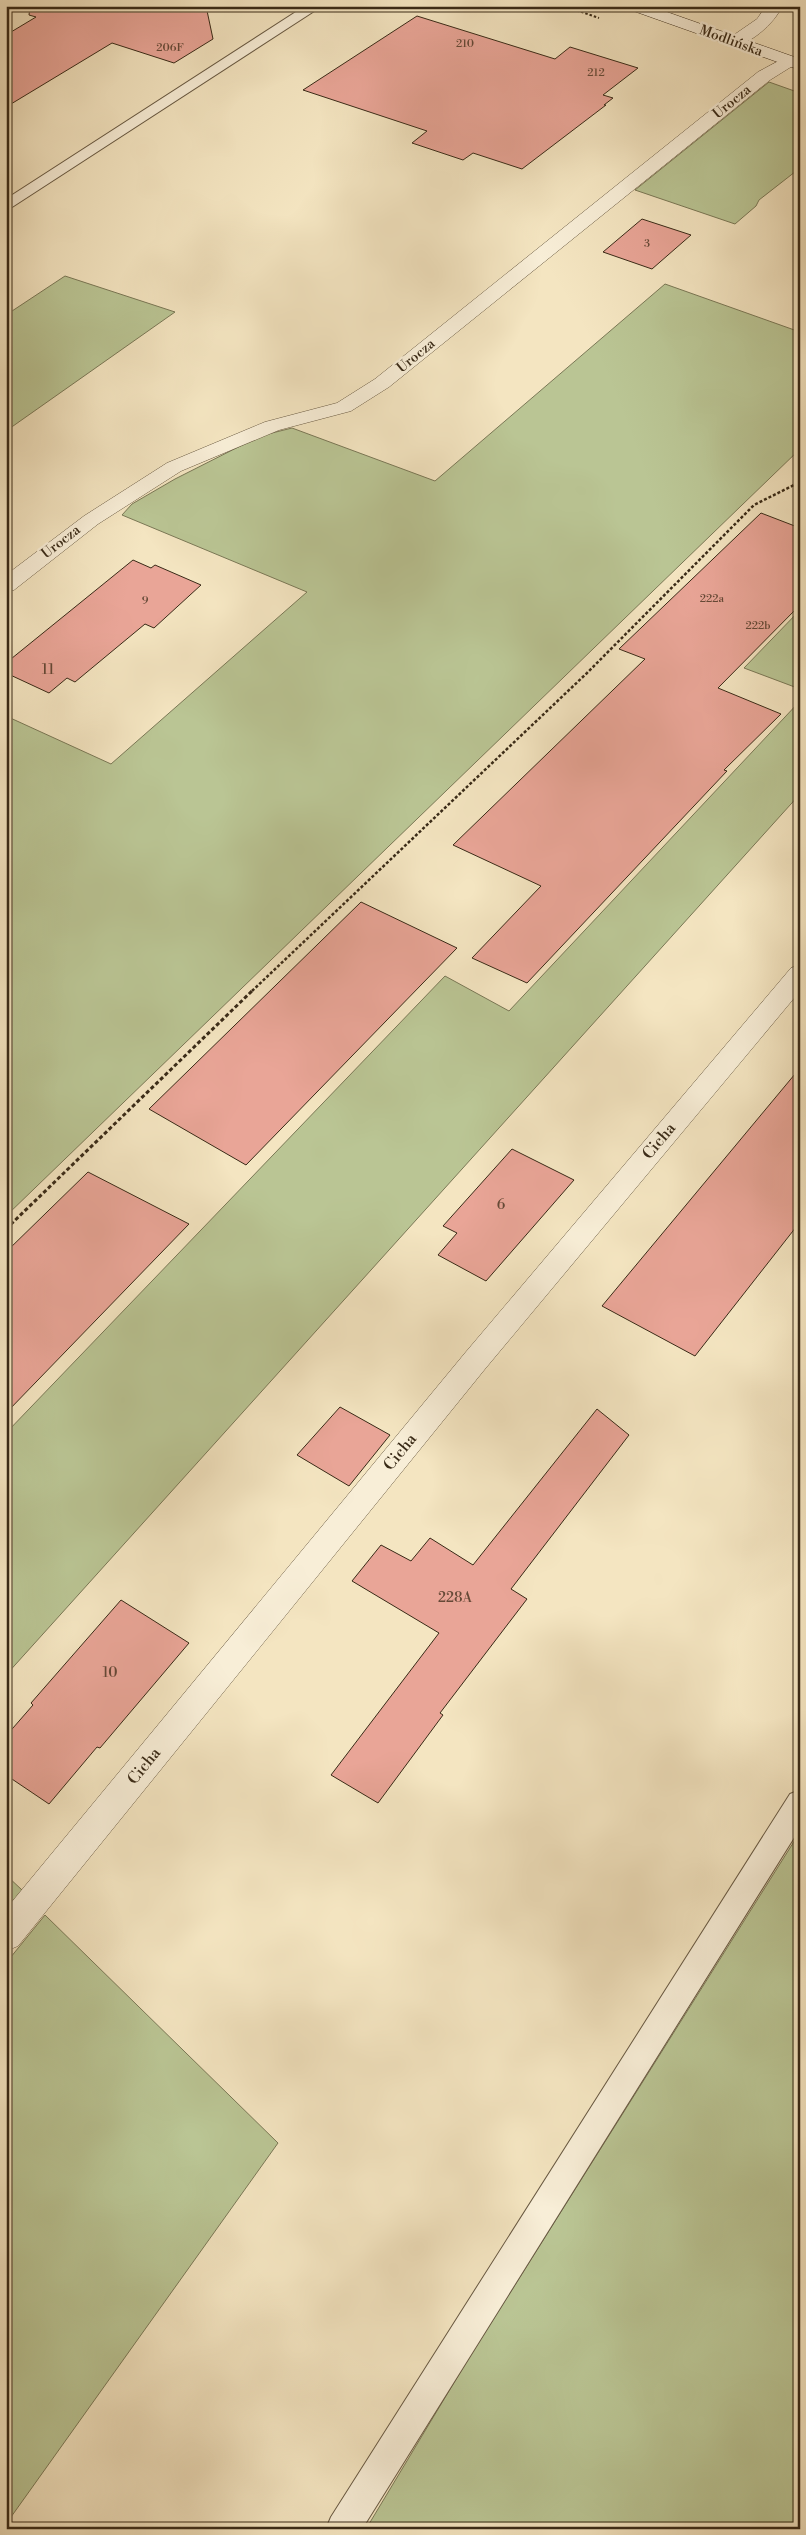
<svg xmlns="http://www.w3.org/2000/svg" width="806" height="2535" font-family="'Libre Bodoni',serif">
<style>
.green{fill:#bac594;stroke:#7a7856}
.building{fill:#e9a597;stroke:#392a17}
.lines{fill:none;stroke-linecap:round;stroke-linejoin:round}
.service-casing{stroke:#685942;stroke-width:2}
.minor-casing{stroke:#685942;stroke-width:1}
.secondary-casing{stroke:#392a17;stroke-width:1}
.path-far2{stroke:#392a17;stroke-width:2;stroke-dasharray:2.5 2;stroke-linecap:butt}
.path-far1{stroke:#392a17;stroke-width:2.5;stroke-dasharray:3 2;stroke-linecap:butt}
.path{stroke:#392a17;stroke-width:3;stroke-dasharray:4 2.5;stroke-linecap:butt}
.service{fill:#f8eed7;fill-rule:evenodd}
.minor{fill:#f8eed7;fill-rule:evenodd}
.secondary{fill:#f8eed7;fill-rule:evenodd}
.labels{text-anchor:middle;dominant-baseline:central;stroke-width:4.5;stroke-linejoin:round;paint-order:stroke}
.far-number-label{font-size:11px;fill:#654937}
.far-street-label{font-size:14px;fill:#392a17;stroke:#f8eed7}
.number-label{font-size:14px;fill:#654937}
.street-label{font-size:16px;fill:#392a17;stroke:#f8eed7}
</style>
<rect width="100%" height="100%" fill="#f4e5c1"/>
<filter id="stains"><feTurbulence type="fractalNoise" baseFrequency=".004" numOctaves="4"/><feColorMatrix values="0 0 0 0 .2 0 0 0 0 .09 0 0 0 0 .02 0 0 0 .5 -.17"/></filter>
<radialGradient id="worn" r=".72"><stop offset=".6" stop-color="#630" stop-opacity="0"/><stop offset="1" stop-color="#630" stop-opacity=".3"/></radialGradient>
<path class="green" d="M769,82L800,93V168L759,200L756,206L735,224L635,190Z
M65,276L175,312L6,431V315Z
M665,284L800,332V449L6,1216V716L111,764L307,592L122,515L132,504L175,479L260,436L292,428L435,481Z
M800,610V689L744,668Z
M800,701V794L6,1675V1433L445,976L509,1011Z
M800,1832V2529H366L467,2361Z
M6,1875L22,1890L6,1909Z
M45,1915L278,2143L6,2524V1963Z"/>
<path class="building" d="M30,6H206L213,39L174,63L112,43L6,107V35L36,17L29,15Z
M417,16L555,59L570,47L638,68L603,95L613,98L604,105H606L522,169L473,153L463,160L412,143L427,131L303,90Z
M642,219L691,235L652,269L603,252Z
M761,513L800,528V605L718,688L781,714L724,770L727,771L527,983L472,958L541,886L453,845L645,659L619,649Z
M133,560L151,568L155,565L201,585L154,628L145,624L75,682L67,678L49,693L6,673V663Z
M361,902L457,948L246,1165L149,1109Z
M800,1068V1222L695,1356L602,1306Z
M512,1149L574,1180L486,1281L438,1255L457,1233L443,1226Z
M88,1172L189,1224L6,1413V1252Z
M340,1407L390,1435L349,1486L297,1455Z
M597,1409L629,1435L511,1589L527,1599L440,1713L443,1715L378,1803L331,1775L439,1633L352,1581L381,1545L411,1561L430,1538L473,1565Z
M121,1600L189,1643L100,1748L97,1747L49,1804L6,1775V1736L33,1705L31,1703Z"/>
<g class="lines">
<g class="service-casing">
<path id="service" d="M305,6H322L6,211V199Z
M800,1790V1828L362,2529H326L331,2517L790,1794Z"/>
</g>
<g class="minor-casing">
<path id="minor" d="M766,6H782C776,22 746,50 728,45L726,42L728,39L757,19Z
M788,56L794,57L796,61L794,65L770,80L389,387L351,411L279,430L181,471L98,524L14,590L6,591V575L84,516L167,463L265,422L337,403L375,379L758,72Z
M800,965V991L485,1369L18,1946L6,1951V1909L465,1353L791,968Z"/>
</g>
<g class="secondary-casing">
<path id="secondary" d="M626,6H650L800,59V70L628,9Z"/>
</g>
<path class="path-far2" d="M564,6L599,18"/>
<path class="path-far1" d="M252,991L587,673L754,505L800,482"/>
<path class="path" d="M6,1229L253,990"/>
<use href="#service" class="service"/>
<use href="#minor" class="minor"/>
<use href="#secondary" class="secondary"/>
</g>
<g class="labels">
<g class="far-number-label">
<text x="465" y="44">210</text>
<text x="170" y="48">206F</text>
<text x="596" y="73">212</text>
<text x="647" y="244">3</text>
<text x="712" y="599">222a</text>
<text x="145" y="601">9</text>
<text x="758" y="626">222b</text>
</g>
<g class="far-street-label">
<text transform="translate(731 41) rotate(20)">Modlińska</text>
<text transform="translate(732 102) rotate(-39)">Urocza</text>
<text transform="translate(416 356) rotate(-39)">Urocza</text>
<text transform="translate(61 542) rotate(-38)">Urocza</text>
</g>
<g class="number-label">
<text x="48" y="670">11</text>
<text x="501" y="1205">6</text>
<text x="455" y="1598">228A</text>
<text x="110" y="1673">10</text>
</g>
<g class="street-label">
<text transform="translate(659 1141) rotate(-50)">Cicha</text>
<text transform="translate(400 1452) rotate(-51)">Cicha</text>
<text transform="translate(144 1766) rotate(-51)">Cicha</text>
</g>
</g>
<rect width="806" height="2535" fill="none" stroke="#f4e5c1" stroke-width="25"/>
<rect x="8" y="8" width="791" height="2520" fill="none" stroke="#392a17" stroke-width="2.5"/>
<rect x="12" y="12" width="781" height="2510" fill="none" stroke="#392a17"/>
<rect width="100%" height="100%" filter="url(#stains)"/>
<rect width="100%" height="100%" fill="url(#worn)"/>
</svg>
